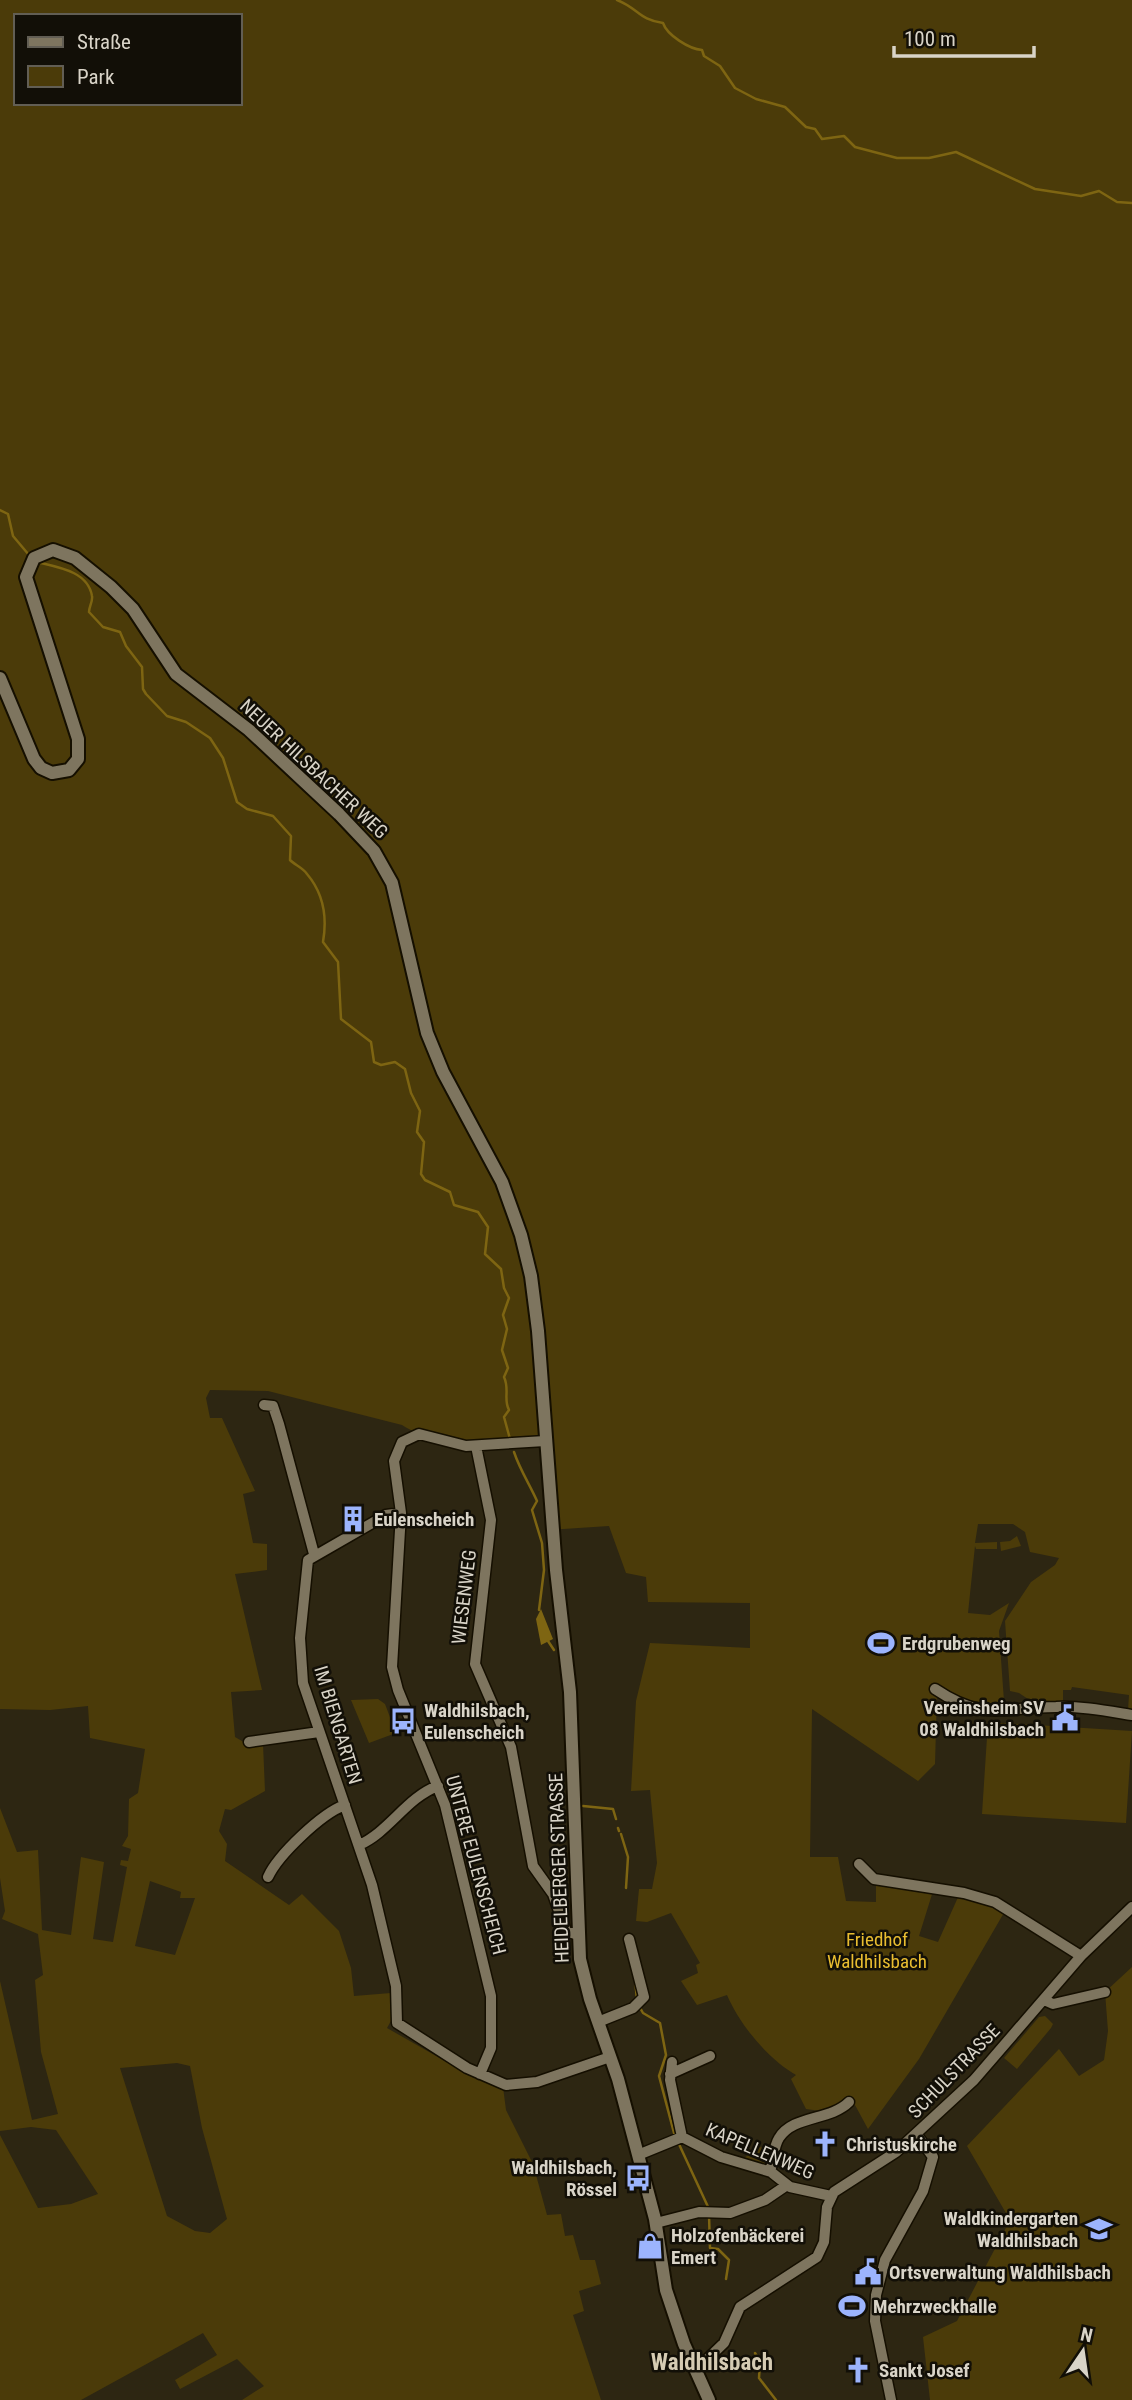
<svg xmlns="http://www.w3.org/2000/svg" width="1132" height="2400" font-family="'Roboto Condensed',sans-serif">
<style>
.green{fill:#4b3b09;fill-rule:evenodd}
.water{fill:#7e6512}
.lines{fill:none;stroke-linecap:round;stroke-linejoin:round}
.stream{stroke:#7e6512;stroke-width:2.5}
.minor-casing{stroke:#150f00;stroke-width:13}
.tertiary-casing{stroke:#150f00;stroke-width:16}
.minor{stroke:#7e755f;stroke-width:10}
.tertiary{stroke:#7e755f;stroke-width:12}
.labels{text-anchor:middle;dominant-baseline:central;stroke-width:5;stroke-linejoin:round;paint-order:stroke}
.street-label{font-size:19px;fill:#d9d4c8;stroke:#120f07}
.poi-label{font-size:19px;font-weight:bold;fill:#d9d4c8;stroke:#120f07;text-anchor:start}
.park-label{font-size:19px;fill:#e9bd30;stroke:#120f07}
.quarter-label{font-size:23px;font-weight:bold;fill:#d5cbb3;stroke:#120f07}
</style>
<rect width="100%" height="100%" fill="#2d2612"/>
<path class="green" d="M0,0H1132V1710H1128L1129,1695L1072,1687L1071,1690H1063V1703H1034L1019,1693L1010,1691L1005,1621L1031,1582L1055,1565L1059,1558L1030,1552L1025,1532L1013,1524H978L975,1543L997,1542V1549H976L975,1546L968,1613L990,1615L1009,1603L999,1631L1004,1701C990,1716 955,1699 937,1694L935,1764L918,1781L812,1709L810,1857H838L846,1901L876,1902V1885H903L933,1891L919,1936L938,1942L959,1895L1005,1911L919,2059L868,2129L855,2105L828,2112L806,2109L791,2079L796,2075C767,2058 740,2025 727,1995L697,2005L681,1981L698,1973L696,1965L700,1963L671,1913L647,1922L636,1921L639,1889H652L657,1863L650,1790L631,1791L636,1701L650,1643L750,1648V1603L648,1602L646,1577L626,1573L609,1526L548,1530L541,1446C514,1434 504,1446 476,1446C454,1446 420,1437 402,1425L268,1391L210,1390L206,1398L210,1418H222L255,1491L243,1494L253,1543L267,1544V1570L235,1574L262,1690L231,1692L235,1737L247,1744H263L265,1791L231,1810L225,1809L219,1831L227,1844L225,1861L289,1905L302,1894L339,1931L351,1968L354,1996L391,1993L392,2019L387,2028L473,2077L503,2087L506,2110L533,2164L547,2215L561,2214L565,2236L573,2235L580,2260H595L601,2284L579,2291L584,2311L573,2315L601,2400H242L264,2386L237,2359L180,2389L175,2380L217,2355L203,2333L81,2400H0V2135L38,2208L71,2204L98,2194L56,2130L31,2127L0,2131V1981L32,2120L58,2114L41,2052L35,1980L43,1975L38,1934L2,1919L5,1911L0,1878V1808L17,1852L38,1850L42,1930L71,1935L81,1857L104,1862L93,1939L113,1942L127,1867L120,1865L121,1860L128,1861L131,1849L122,1846L128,1836L129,1799L138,1793L145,1749L90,1738L88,1706L50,1710L0,1709ZM16,16H240V103H16ZM150,1881L181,1892L180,1898H195L175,1955L135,1946ZM177,2063L190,2066L202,2128L227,2219L210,2233L195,2231L167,2216L120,2068Z
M1017,1536L1021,1546L1001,1551L1000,1542L1010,1541Z
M378,1699L385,1704L396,1733L369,1743L351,1700Z
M988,1722L1132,1731L1126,1823L982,1814Z
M1132,1967V2400H930L923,2337L957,2321L1010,2220L967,2146L1059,2049L1079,2076L1104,2060L1108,2031L1105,1992Z
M1045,2016L1053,2024L1051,2028L1017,2069L1004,2058L1039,2017Z
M760,2147L771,2150V2162L766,2167L749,2163L744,2158Z"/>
<path class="water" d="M541,1609L553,1639L541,1645L536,1619Z"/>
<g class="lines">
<path class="stream" d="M617,0C638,8 639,20 663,23C667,35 689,49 702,50L704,56L720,66L735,88L756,99L785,107L806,127L815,129L822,139L844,136L855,147L897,158H929L956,152L1035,189L1081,196L1099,191L1117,202L1132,203
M0,510L8,514L13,536L29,555
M37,562C57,567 88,571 92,596C93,601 89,607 89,612L103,627L120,632L126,646L142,667L143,689L146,694L167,716L186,722L210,738L223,758L237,802L247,809L273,816L291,836L290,860C295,865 303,868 307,874C324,894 327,919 323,942L338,962L341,1019L371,1042L374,1062L381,1065L395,1062L405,1069L411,1093L420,1111L417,1132L424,1142L421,1174L425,1180L450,1192L454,1205L478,1212L488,1227L485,1254L501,1269L504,1288L509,1298L503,1315L507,1329L502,1350L508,1368L504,1377C510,1390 503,1399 509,1410L504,1417L510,1439
M514,1452C520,1470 530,1485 537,1501L532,1510L542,1543L544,1570L539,1610
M548,1641L554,1650
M583,1806L613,1809L616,1819
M618,1828L619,1831
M621,1834L628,1857L626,1888
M635,1979L637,2000
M639,2006L643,2013L660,2023L666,2055L659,2076L674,2133
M678,2142L709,2209
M709,2215L710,2248L718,2249L729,2260L726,2279
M755,2353L760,2361L759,2378L776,2400"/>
<g class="minor-casing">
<path id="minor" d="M264,1405L273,1406L279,1424L314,1554
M476,1446L491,1520L475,1664L511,1747L533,1866L553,1894L566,1931L578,1935
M401,1513L386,1515L308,1560L300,1638L303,1683L372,1885L396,1986L397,2023L467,2068L506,2085L537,2082L610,2057
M935,1689C984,1722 1002,1707 1056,1707C1081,1706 1107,1711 1132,1715
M249,1742L319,1732
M359,1845C389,1832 407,1797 438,1786
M859,1864L874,1879L964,1893L995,1902L1081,1956
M268,1877C278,1855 322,1813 345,1805
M1044,2000L1053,2004L1105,1992
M598,2022L633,2008L644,1997L629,1939
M672,2062L670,2080L682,2137
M480,2074L491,2048V1996L445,1805L398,1690L392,1667L401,1513L394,1461L402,1442L419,1434L466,1446L545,1441
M670,2074L710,2056
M638,2155L682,2137L721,2157L771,2172L790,2187L831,2196
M770,2171C774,2161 773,2147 779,2138C793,2115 830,2121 849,2102
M656,2223L699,2212L730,2213L765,2200L787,2185
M697,2369L724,2343L740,2307L817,2257L824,2242L827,2207L834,2192L896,2152L974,2080L1081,1956L1132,1907
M891,2400L875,2321L876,2295L885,2260L923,2191L933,2157L917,2135"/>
</g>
<g class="tertiary-casing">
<path id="tertiary" d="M0,678L34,759L41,768L52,773L69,770L78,759V739L26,577L34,558L53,550L75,558L111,587L133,609L176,674L249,730L339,814L374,851L392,883L427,1033L443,1072L502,1182L521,1235L531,1276L538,1331L556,1570L570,1692L580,1959L590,1999L618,2079L655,2219L666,2290L684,2344L709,2400"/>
</g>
<use href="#minor" class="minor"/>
<use href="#tertiary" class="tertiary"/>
</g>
<defs>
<g id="building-bare" transform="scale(2.1)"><path d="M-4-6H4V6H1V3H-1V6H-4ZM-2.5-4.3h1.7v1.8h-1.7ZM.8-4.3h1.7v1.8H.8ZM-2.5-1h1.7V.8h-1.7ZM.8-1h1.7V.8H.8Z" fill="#9cb4fd" stroke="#120f07" stroke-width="2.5" paint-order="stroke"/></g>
<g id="stadium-bare" transform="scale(2.1)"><path d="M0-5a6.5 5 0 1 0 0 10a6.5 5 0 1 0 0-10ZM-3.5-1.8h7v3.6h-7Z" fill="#9cb4fd" stroke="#120f07" stroke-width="2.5" paint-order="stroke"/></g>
<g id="civic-bare" transform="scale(2.1)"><path d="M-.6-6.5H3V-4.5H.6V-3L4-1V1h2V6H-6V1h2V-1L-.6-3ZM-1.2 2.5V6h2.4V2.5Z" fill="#9cb4fd" stroke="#120f07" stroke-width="2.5" paint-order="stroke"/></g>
<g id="bus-bare" transform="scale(2.1)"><path d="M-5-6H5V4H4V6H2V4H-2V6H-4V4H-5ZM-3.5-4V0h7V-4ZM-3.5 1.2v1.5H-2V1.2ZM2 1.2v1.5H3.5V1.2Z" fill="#9cb4fd" stroke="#120f07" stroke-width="2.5" paint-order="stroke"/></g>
<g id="church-bare" transform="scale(2.1)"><path d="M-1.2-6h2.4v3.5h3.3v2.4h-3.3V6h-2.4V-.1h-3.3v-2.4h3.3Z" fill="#9cb4fd" stroke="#120f07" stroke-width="2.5" paint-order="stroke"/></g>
<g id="school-bare" transform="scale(2.1)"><path d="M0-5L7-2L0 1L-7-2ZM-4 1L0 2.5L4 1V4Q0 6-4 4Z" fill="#9cb4fd" stroke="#120f07" stroke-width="2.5" paint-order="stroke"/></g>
<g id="shop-bare" transform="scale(2.1)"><path d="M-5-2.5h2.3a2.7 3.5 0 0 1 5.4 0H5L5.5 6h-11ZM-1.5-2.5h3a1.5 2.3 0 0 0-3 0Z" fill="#9cb4fd" stroke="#120f07" stroke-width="2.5" paint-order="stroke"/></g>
</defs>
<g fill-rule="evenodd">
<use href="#building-bare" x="353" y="1519"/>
<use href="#stadium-bare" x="881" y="1643"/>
<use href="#civic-bare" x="1065" y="1718"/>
<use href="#bus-bare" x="403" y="1721"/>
<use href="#church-bare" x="825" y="2144"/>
<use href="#bus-bare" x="638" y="2178"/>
<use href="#school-bare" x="1099" y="2229"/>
<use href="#shop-bare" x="650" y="2246"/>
<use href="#civic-bare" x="868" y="2272"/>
<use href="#stadium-bare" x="852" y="2306"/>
<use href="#church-bare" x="858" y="2370"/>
</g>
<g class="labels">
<g class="street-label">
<text transform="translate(314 769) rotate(43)">NEUER HILSBACHER WEG</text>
<text transform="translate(464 1597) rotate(-83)">WIESENWEG</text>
<text transform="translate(338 1725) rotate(73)">IM BIENGARTEN</text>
<text transform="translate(476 1865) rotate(75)">UNTERE EULENSCHEICH</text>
<text transform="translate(559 1868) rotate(-92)">HEIDELBERGER STRASSE</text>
<text transform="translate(954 2071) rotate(-46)">SCHULSTRASSE</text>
<text transform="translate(760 2151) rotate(23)">KAPELLENWEG</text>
</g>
<g class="poi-label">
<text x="374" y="1519">Eulenscheich</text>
<text x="902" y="1643">Erdgrubenweg</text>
<text x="1044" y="1707" text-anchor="end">Vereinsheim SV<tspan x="1044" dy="22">08 Waldhilsbach</tspan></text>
<text x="424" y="1710">Waldhilsbach,<tspan x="424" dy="22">Eulenscheich</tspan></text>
<text x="846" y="2144">Christuskirche</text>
<text x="617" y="2167" text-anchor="end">Waldhilsbach,<tspan x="617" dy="22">Rössel</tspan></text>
<text x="1078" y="2218" text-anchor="end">Waldkindergarten<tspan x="1078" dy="22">Waldhilsbach</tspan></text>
<text x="671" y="2235">Holzofenbäckerei<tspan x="671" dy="22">Emert</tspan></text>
<text x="889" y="2272">Ortsverwaltung Waldhilsbach</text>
<text x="873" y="2306">Mehrzweckhalle</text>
<text x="879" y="2370">Sankt Josef</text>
</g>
<g class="park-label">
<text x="877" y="1939">Friedhof<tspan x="877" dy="22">Waldhilsbach</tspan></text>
</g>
<g class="quarter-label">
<text x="712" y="2362">Waldhilsbach</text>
</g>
</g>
<rect x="14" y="14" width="228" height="91" fill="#120f07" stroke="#625e54" stroke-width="2"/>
<rect x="28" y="37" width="35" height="10" fill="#7e755f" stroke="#625e54" stroke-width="2"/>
<text x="77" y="49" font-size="21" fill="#d9d4c8">Straße</text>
<rect x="28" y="66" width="35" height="21" fill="#4b3b09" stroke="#625e54" stroke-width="2"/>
<text x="77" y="84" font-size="21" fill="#d9d4c8">Park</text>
<g transform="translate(1083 2351) rotate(13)" stroke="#120f07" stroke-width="5" paint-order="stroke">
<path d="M0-5L12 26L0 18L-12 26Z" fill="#d9d4c8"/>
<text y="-10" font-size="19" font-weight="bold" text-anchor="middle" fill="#d9d4c8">N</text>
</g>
<path d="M894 46v10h140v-10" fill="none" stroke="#d9d4c8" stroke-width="3.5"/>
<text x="904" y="46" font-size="21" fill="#d9d4c8" stroke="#120f07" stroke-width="5" paint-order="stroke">100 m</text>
</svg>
